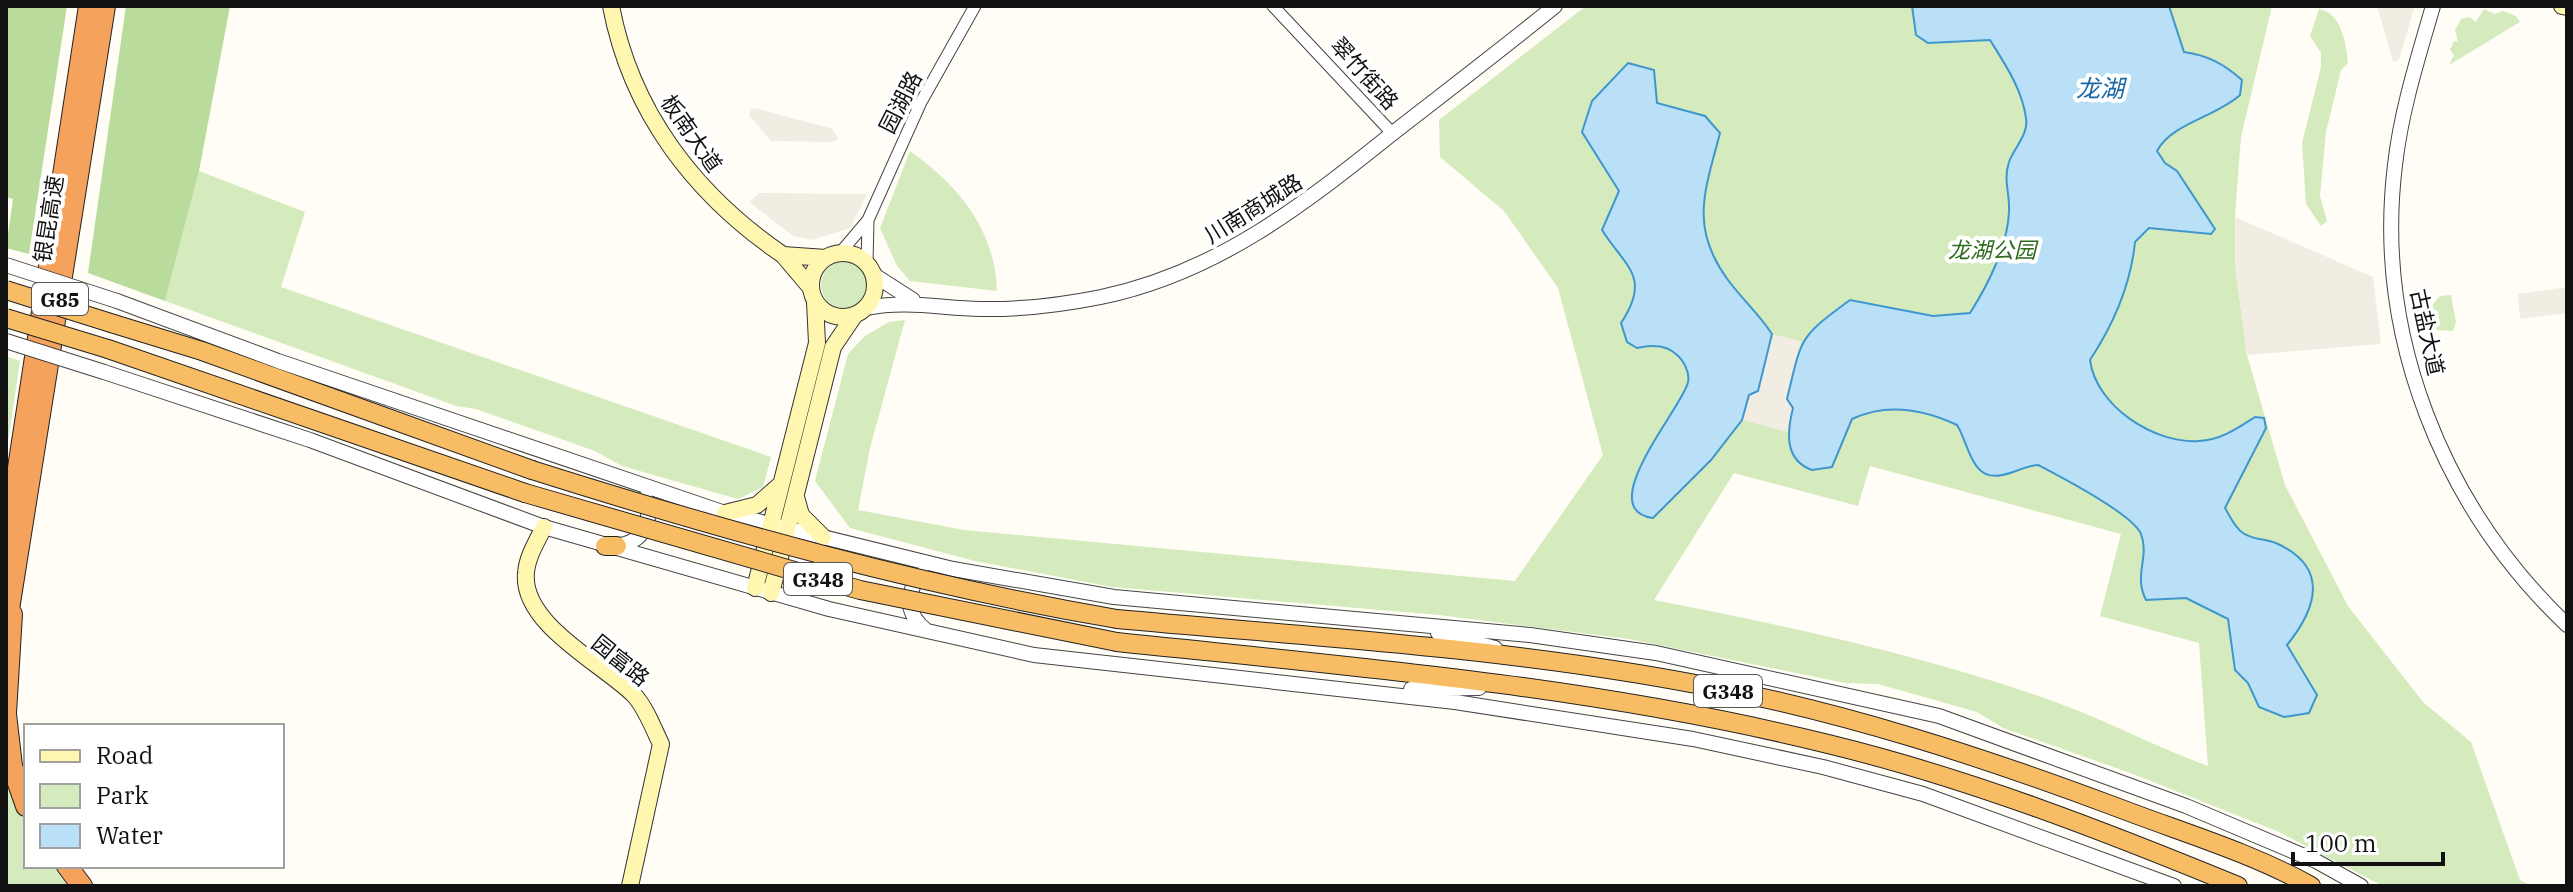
<svg xmlns="http://www.w3.org/2000/svg" width="2573" height="892" font-family="'IBM Plex Serif','Noto Sans SC',serif">
<style>
.green{fill:#d5ebbd;fill-rule:evenodd}
.forest{fill:#b9dc9c}
.plaza{fill:#f1ede2}
.water{fill:#b9e0f7;stroke:#3f96cf;stroke-width:2}
.lines{fill:none;stroke-linecap:round;stroke-linejoin:round}
.minor-casing{stroke:#444;stroke-width:13}
.tertiary-casing{stroke:#444;stroke-width:16}
.secondary-casing{stroke:#333;stroke-width:18}
.trunk-casing{stroke:#222;stroke-width:20}
.motorway-casing{stroke:#222;stroke-width:22}
.minor{stroke:#fff;stroke-width:11}
.tertiary{stroke:#fff;stroke-width:14}
.secondary{stroke:#fff6b0;stroke-width:16}
.trunk{stroke:#f7bc64;stroke-width:18}
.motorway{stroke:#f5a25d;stroke-width:20}
.tertiary-bridge-casing{stroke:#444;stroke-width:16;stroke-linecap:butt}
.trunk-bridge-casing{stroke:#222;stroke-width:20;stroke-linecap:butt}
.tertiary-bridge{stroke:#fff;stroke-width:14}
.trunk-bridge{stroke:#f7bc64;stroke-width:18}
.labels{text-anchor:middle;dominant-baseline:central;stroke-width:8;stroke-linejoin:round;paint-order:stroke}
.shield{fill:#fff;stroke:#585858;stroke-width:2}
.shield-label{font-size:20px;font-weight:bold;fill:#111}
.street-label{font-size:22px;fill:#111;stroke:#fff}
.park-label{font-size:22px;font-style:italic;fill:#2f6b1f;stroke:#fff}
.water-label{font-size:24px;font-style:italic;fill:#1768a6;stroke:#fff}
</style>
<rect width="100%" height="100%" fill="#fffdf5"/>
<path class="green" d="M1586,6H2272L2241,137L2235,216V264L2247,355L2285,485L2348,606L2423,702L2471,742L2520,880L2531,886H2383L2279,832L2133,774L2003,728L1977,712L1878,684L1845,683L1629,639L1439,615L1112,587L975,561L850,528L815,481L848,354L865,336L889,322L905,320L870,448L858,510L964,530L1515,581L1603,455L1558,288L1504,211L1440,157L1439,120ZM1870,466L2121,534L2100,616L2199,643L2208,766C2155,747 2104,719 2050,700C1921,655 1789,626 1654,600L1734,473L1858,506Z
M2319,9C2342,13 2346,44 2348,63L2341,70L2326,132L2320,196L2327,221L2321,226L2306,204L2302,143L2321,67V53L2310,36Z
M2484,9L2495,14L2503,11L2516,16L2520,22L2449,65L2454,55L2450,50L2454,41L2458,42L2455,30L2461,19L2469,17L2476,22Z
M910,151C958,185 995,229 997,291L910,281L897,266L880,228Z
M199,171L305,212L281,287L771,457L763,487L738,499L622,466L595,451L476,409L456,406L165,301Z
M821 285a23 23 0 1 1 46 0a23 23 0 1 1-46 0Z
M2451,295L2456,322L2453,331L2437,330L2430,308L2440,296Z
M6,356L20,361L6,455Z
M6,774L26,822V866H53L68,886H6Z"/>
<path class="forest" d="M6,6H67L29,254L6,248L13,199L6,197Z
M126,6H230L199,171L165,301L88,273Z"/>
<path class="plaza" d="M2377,6L2414,8L2399,60L2393,62Z
M755,108L833,129L838,139L832,142L771,141L749,115L751,109Z
M760,193L867,194L850,228L812,240L793,236L749,202Z
M2235,217L2373,277L2381,344L2247,355L2235,264Z
M2567,287V313L2520,319L2518,294Z
M1772,334L1801,341L1787,399L1793,408L1788,432L1742,420L1749,395L1758,391Z"/>
<path class="water" d="M1912,6H2169L2184,52C2207,55 2224,64 2242,80L2240,95C2216,117 2172,123 2157,151L2165,163L2177,171L2215,229L2211,234L2149,228L2135,242C2131,283 2113,325 2090,360C2096,406 2154,444 2199,441C2221,440 2238,428 2255,417L2264,418L2266,428L2225,508C2230,516 2235,528 2243,533C2255,541 2266,538 2278,544C2329,568 2317,608 2287,645L2317,695L2309,713L2284,717L2259,707L2248,683L2235,670L2228,619L2186,598L2146,600C2133,575 2150,557 2141,534C2133,514 2059,476 2038,465C2024,466 2015,473 2002,475C1971,482 1969,444 1957,425C1923,409 1886,403 1852,419L1832,467L1812,470C1784,460 1787,432 1793,408L1787,399C1802,337 1798,338 1850,300L1933,316L1970,313C1988,285 2008,245 2009,211C2010,194 2003,180 2009,162C2014,148 2029,134 2026,118C2022,89 2005,64 1990,40L1928,43L1916,35Z
M1628,63L1654,70L1657,103L1705,116L1720,133C1705,191 1689,227 1728,280C1742,299 1759,314 1772,334L1758,391L1749,395L1742,420L1711,460L1653,518C1591,510 1685,404 1688,382C1690,373 1684,361 1677,355C1666,344 1650,345 1637,348L1627,342L1621,323C1652,276 1625,267 1602,230L1619,191L1582,132L1592,101Z"/>
<g class="lines">
<g class="minor-casing">
<path id="minor" d="M1273,6L1393,134
M868,220L921,102L975,6
M840,253L868,220L867,263"/>
</g>
<g class="tertiary-casing">
<path id="tertiary" d="M2433,6C2418,58 2401,111 2395,165C2374,336 2443,507 2567,625
M874,275L913,300
M117,301L278,361L725,513L953,569L1114,597L1530,635L1656,653L1939,716L2186,806L2316,861L2361,886
M866,308C906,300 940,308 980,309C1021,310 1061,305 1101,297C1217,273 1303,205 1393,133C1447,91 1502,49 1555,6
M104,372L310,440L544,527L829,609L1034,655L1455,702L1693,739L1823,767L1923,794L2174,886
M617,546C643,542 654,522 645,498
M922,574C904,593 906,615 927,631
M1438,633L1495,648
M1411,689L1479,688"/>
</g>
<g class="secondary-casing">
<path id="secondary" d="M611,6C631,112 695,195 783,255
M2562,6L2567,7
M811 285a32 32 0 1 1 64 0a32 32 0 1 1-64 0Z
M811,288L783,255L826,258
M796,497L801,515L823,537
M725,513L757,505L781,484
M544,527C537,541 527,557 526,573C521,624 603,664 634,695C646,708 653,728 661,744L630,886
M755,588L817,343L815,302
M771,593L833,347L854,316"/>
</g>
<g class="trunk-casing">
<path id="trunk" d="M114,324L202,351L532,470
M108,349L525,493
M605,546H617
M1117,619C1312,637 1509,648 1701,685C1844,712 1980,756 2116,807C2181,832 2250,852 2311,886
M1117,642C1355,667 1595,686 1828,744C1968,778 2104,831 2238,886"/>
</g>
<g class="motorway-casing">
<path id="motorway" d="M6,546L89,6
M6,628L105,6
M6,713L12,614
M6,714L12,766L26,806
M67,866L82,886"/>
</g>
<use href="#minor" class="minor"/>
<use href="#tertiary" class="tertiary"/>
<use href="#secondary" class="secondary"/>
<use href="#trunk" class="trunk"/>
<use href="#motorway" class="motorway"/>
<g class="tertiary-bridge-casing">
<path id="tertiary-bridge" d="M6,265L117,301
M6,341L104,372"/>
</g>
<g class="trunk-bridge-casing">
<path id="trunk-bridge" d="M6,290L114,324
M6,318L108,349
M532,470C725,531 918,585 1117,619
M525,493L860,590L1117,642"/>
</g>
<use href="#tertiary-bridge" class="tertiary-bridge"/>
<use href="#trunk-bridge" class="trunk-bridge"/>
</g>
<g class="labels">
<g class="shield">
<rect x="32" y="283" width="56" height="32" rx="6"/>
<rect x="784" y="563" width="68" height="32" rx="6"/>
<rect x="1694" y="675" width="68" height="32" rx="6"/>
</g>
<g class="shield-label">
<text x="60" y="299">G85</text>
<text x="818" y="579">G348</text>
<text x="1728" y="691">G348</text>
</g>
<g class="street-label">
<text transform="translate(1365 73) rotate(48)">翠竹街路</text>
<text transform="translate(900 102) rotate(-63)">园湖路</text>
<text transform="translate(692 133) rotate(55)">板南大道</text>
<text transform="translate(1253 208) rotate(-32)">川南商城路</text>
<text transform="translate(48 219) rotate(-81)">银昆高速</text>
<text transform="translate(2428 332) rotate(78)">古盐大道</text>
<text transform="translate(621 660) rotate(39)">园富路</text>
</g>
<g class="park-label">
<text x="1992" y="249">龙湖公园</text>
</g>
<g class="water-label">
<text x="2100" y="88">龙湖</text>
</g>
</g>
<rect width="2573" height="892" fill="none" stroke="#111111" stroke-width="16"/>
<rect x="24" y="724" width="260" height="144" fill="#ffffff" stroke="#a0a0a0" stroke-width="2"/>
<rect x="40" y="750" width="40" height="12" fill="#fff6b0" stroke="#a0a0a0" stroke-width="2"/>
<text x="96" y="764" font-size="24" fill="#111111">Road</text>
<rect x="40" y="784" width="40" height="24" fill="#d5ebbd" stroke="#a0a0a0" stroke-width="2"/>
<text x="96" y="804" font-size="24" fill="#111111">Park</text>
<rect x="40" y="824" width="40" height="24" fill="#b9e0f7" stroke="#a0a0a0" stroke-width="2"/>
<text x="96" y="844" font-size="24" fill="#111111">Water</text>
<path d="M2293 852v12h150v-12" fill="none" stroke="#111111" stroke-width="4"/>
<text x="2305" y="852" font-size="24" fill="#111111" stroke="#ffffff" stroke-width="6" paint-order="stroke">100 m</text>
</svg>
